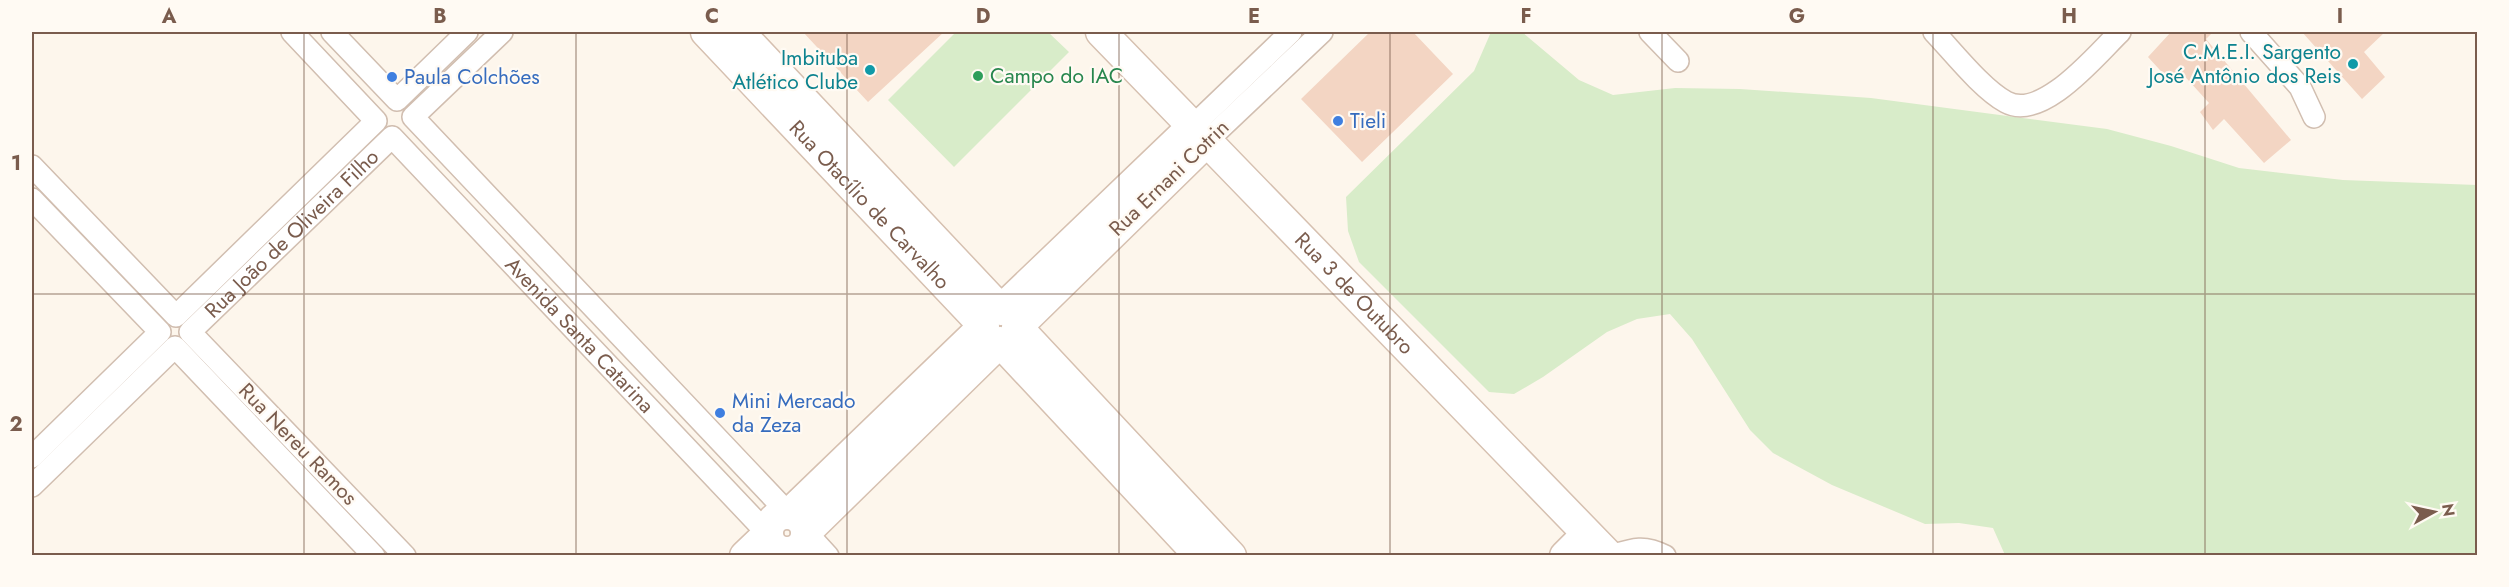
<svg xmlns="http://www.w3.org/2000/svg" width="2509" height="587" font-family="Jost,sans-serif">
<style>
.green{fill:#d8ecc9}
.building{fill:#f3d5c3}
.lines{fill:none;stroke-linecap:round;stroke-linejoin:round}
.street-casing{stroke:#d1beb0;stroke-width:24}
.secondary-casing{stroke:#d6c0b0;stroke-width:33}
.street{stroke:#fff;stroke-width:21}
.secondary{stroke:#fff;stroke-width:30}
.grid{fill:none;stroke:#7a5c4d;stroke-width:1.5;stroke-opacity:0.55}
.culture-dot{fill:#0f9aa8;stroke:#fffaf3;stroke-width:2}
.leisure-dot{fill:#2e9e5b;stroke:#fffaf3;stroke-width:2}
.shop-dot{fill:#3f7fe0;stroke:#fffaf3;stroke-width:2}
.labels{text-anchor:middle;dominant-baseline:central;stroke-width:4.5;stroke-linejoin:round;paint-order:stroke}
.culture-label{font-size:21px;fill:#0d838f;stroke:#fffaf3;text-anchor:end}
.leisure-label{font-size:21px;fill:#27864d;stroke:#fffaf3;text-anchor:start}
.shop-label{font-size:21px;fill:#366cbe;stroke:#fffaf3;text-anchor:start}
.street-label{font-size:21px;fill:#7a5c4d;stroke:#fffaf3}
.neatline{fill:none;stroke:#7a5c4d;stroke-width:2}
.grid-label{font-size:20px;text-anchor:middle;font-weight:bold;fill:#7a5c4d}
</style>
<rect width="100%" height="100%" fill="#fdf6ec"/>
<path class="green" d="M956,32H1048L1069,52L954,167L888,100Z
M1491,32H1522L1579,80L1613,95L1675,88L1740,89L1871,98L2107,129L2171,146L2239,168L2343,180L2477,185V555H2005L1993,528L1959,523L1925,524L1832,485L1773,453L1750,430L1692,339L1670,314L1637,319L1607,332L1543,377L1514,394L1489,392L1359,262L1348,231L1346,197L1474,71Z"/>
<path class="building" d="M803,32H944L868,102Z
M1370,32H1413L1453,74L1362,162L1301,99Z
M2171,32H2213L2206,39L2291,140L2264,163L2224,119L2213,130L2200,112L2209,103L2179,70L2169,80L2148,57Z
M2302,32H2385L2364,52L2385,77L2362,99Z"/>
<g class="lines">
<g class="street-casing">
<g id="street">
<path d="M332,32L397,100L467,32"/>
<path d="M502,32L413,117L789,514"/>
<path d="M1650,32L1678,61"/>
<path d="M1934,32C1953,52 1982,89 2006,102C2042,122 2097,54 2120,32"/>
<path d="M2251,32L2300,87L2314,117"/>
<path d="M1193,126L1291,32"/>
<path d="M1208,140L1322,32"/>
<path d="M32,166L176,316L376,121L292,32"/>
<path d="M32,199L160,332L32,457"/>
<path d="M32,486L175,347L374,556"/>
<path d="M806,532L828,556"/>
<path d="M785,552L789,556"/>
<path id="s1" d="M405,556L190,332L392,137L768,534"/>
<path d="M1611,556C1633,549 1644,545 1665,556"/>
</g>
</g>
<g class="secondary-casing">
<g id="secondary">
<path id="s2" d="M706,32L984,326L789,514"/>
<path d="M739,32L1001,310L1193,126"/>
<path id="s3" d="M1101,32L1609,556"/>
<path d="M1202,146L1017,327L1231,556"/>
<circle cx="787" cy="533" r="19"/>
<path d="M806,532L1000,342L1200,556"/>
<path d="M745,556L768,534"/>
<path d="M1565,556L1587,534"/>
</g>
</g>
<use href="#street" class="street"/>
<use href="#secondary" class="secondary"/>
</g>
<path class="grid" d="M304,32V556M576,32V556M847,32V556M1119,32V556M1390,32V556M1662,32V556M1933,32V556M2205,32V556M32,294H2478"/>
<g class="culture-dot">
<circle cx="2353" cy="64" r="6"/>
<circle cx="870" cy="70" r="6"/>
</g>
<circle class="leisure-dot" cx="978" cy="76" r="6"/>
<g class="shop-dot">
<circle cx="392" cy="77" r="6"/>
<circle cx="1338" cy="121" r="6"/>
<circle cx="720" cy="413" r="6"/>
</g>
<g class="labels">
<g class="culture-label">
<text x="2341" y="52">C.M.E.I. Sargento<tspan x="2341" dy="24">José Antônio dos Reis</tspan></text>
<text x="858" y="58">Imbituba<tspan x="858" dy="24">Atlético Clube</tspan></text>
</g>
<g class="leisure-label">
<text x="990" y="76">Campo do IAC</text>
</g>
<g class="shop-label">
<text x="404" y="77">Paula Colchões</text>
<text x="1350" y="121">Tieli</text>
<text x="732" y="401">Mini Mercado<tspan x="732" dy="24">da Zeza</tspan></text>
</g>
<g class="street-label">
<text transform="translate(1169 178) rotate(-44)">Rua Ernani Cotrin</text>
<text stroke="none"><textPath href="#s2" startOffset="238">Rua Otacílio de Carvalho</textPath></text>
<text stroke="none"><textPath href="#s1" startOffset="452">Rua João de Oliveira Filho</textPath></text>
<text stroke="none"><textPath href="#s3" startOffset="364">Rua 3 de Outubro</textPath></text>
<text stroke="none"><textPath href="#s1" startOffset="864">Avenida Santa Catarina</textPath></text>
<text transform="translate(298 444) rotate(46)">Rua Nereu Ramos</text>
</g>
</g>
<rect width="2509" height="587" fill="none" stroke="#fffaf3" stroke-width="66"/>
<g transform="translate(2434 512) rotate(82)" stroke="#fffaf3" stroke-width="4.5" paint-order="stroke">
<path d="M0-4.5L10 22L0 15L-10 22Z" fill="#7a5c4d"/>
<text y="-9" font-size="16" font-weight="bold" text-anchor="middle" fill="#7a5c4d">N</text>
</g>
<rect x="33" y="33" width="2443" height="521" class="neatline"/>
<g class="grid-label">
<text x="169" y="23">A</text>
<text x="440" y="23">B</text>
<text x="712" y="23">C</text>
<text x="983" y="23">D</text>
<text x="1254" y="23">E</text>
<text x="1526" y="23">F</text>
<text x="1797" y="23">G</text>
<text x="2069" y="23">H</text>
<text x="2340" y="23">I</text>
<text x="16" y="170">1</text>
<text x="16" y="431">2</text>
</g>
</svg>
